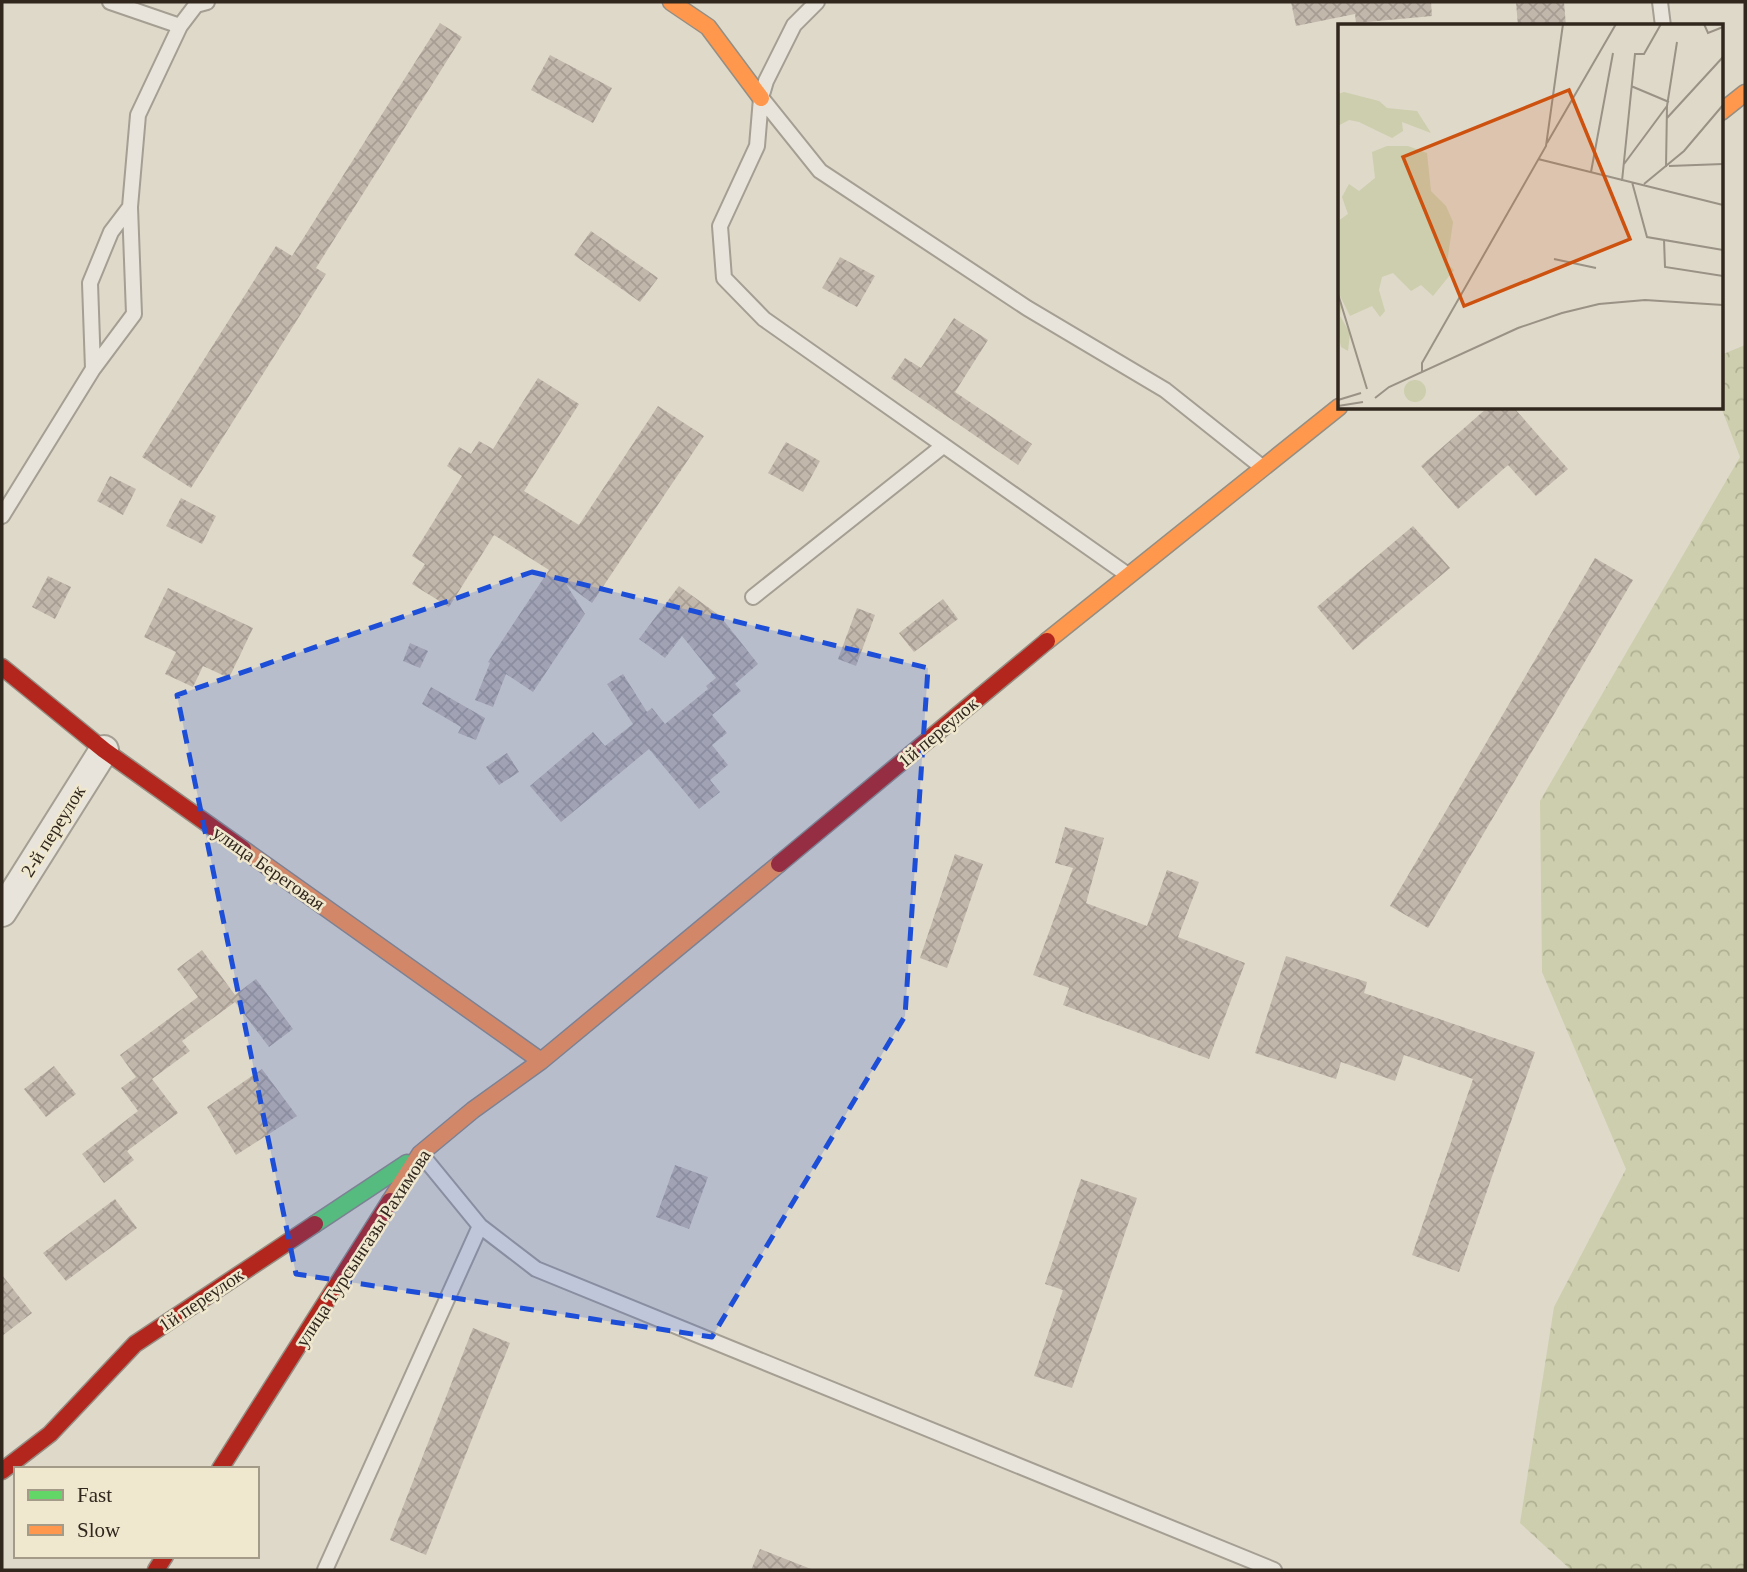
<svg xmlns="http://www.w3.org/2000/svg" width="1747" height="1572" font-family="'Times New Roman',serif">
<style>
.forest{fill:url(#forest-crowns)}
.building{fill:url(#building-cross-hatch)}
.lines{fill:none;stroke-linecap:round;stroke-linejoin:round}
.lane-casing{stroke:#a49e93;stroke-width:18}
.street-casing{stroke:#a49e93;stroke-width:32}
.fast-casing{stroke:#948e83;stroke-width:19}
.slow-casing{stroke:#948e83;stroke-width:19}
.jam-casing{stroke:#948e83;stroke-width:19}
.lane{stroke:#e8e4db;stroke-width:14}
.street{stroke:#e8e4db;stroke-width:28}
.fast{stroke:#63d668;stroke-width:16}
.slow{stroke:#ff974d;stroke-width:16}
.jam{stroke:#b3261e;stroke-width:16}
.marked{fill:#1d4ed8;fill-opacity:0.2;stroke:#1d4ed8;stroke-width:5;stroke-dasharray:14 9;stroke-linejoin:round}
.labels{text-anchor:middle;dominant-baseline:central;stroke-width:5;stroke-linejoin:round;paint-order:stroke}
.street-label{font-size:19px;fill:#31271d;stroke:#f0e7cf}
.inset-road{fill:none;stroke:#999285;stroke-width:2}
.view{fill:#cd520f;fill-opacity:0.15;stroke:#cd520f;stroke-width:3.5}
.inset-edge{fill:none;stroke:#31271d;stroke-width:3.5}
</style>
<defs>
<pattern id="forest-crowns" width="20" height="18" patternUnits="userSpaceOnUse" patternTransform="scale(1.75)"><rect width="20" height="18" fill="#cdcead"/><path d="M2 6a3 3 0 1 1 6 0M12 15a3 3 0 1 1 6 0" fill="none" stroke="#b0b194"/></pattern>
<pattern id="building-cross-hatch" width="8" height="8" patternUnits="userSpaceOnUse" patternTransform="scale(1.75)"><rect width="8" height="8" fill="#c2b7ab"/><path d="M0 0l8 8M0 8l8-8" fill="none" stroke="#a79d93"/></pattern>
</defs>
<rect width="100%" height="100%" fill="#dfd9ca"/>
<path class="forest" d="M1745,345V1570H1571L1520,1523L1554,1307L1626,1169L1542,972L1540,801L1740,457L1721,407V355Z"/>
<path class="building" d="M1291,2H1431L1432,16L1356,23L1355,14L1296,26Z
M1516,2H1564L1566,26H1518Z
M440,23L462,37L316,268L326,274L191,488L142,457L276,246L292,256Z
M550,55L612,88L593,123L531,90Z
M591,231L658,278L640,302L574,255Z
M840,257L875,276L857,307L822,288Z
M954,318L988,340L955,392L1032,444L1018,465L891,378L905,358L921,368Z
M538,378L579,404L524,491L579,525L658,406L704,436L592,603L566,584L585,614L533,692L506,674L493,707L475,700L490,663L488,662L549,570L494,535L449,607L412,584L425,564L412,556L462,476L447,466L459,447L471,454L479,441L493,449Z
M1487,408H1514L1568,469L1536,496L1508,465L1458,509L1421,466Z
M786,442L820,461L803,492L768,473Z
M110,476L136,489L123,515L97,501Z
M181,498L216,516L202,544L166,526Z
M1413,526L1450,568L1353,650L1317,607Z
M1595,558L1633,580L1428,928L1390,906Z
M48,576L71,587L55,619L32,607Z
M679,586L720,616L758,664L735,684L741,691L712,715L727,733L712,745L728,765L710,780L720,792L699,809L649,749L561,822L530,786L593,732L605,746L633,724L607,684L623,674L647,712L652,708L665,724L708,689L706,686L716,678L682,636L665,658L639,639Z
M168,588L253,628L229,678L203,666L193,687L165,674L176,652L144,637Z
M943,599L958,619L914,652L899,633Z
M857,608L875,615L856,666L838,659Z
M410,643L428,651L420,668L403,661Z
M431,687L485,718L476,740L458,733L461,727L422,704Z
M507,753L519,772L499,785L486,767Z
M1065,827L1104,838L1086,903L1147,926L1167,870L1199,882L1178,937L1245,963L1209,1059L1063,1005L1069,988L1033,975L1073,868L1055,863Z
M955,854L983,864L947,968L920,958Z
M202,950L235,995L256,979L293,1029L269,1047L235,1002L182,1041L190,1051L152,1079L178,1113L127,1151L134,1160L104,1183L82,1154L138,1111L121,1088L136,1077L120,1055L198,997L177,969Z
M1286,956L1367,982L1364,993L1535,1052L1459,1272L1412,1255L1473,1079L1404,1055L1395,1081L1341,1062L1336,1079L1255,1053Z
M54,1066L76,1094L46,1117L24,1089Z
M262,1069L297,1116L236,1155L207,1107Z
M675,1165L708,1177L689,1229L656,1217Z
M1081,1179L1137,1198L1072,1388L1034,1376L1063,1290L1045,1284Z
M115,1199L137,1228L66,1281L43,1253Z
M2,1275L32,1313L2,1336Z
M473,1328L510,1343L426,1555L390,1540Z
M760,1549L811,1569V1570H751Z"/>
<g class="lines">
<g class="lane-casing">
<path id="lane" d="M110,2L180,26L196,5L207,2
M817,2L794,25L766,81L761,98L757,146L720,226L724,278L764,319L1125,573
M1660,2L1663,26
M763,100L820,171L1027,308L1165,390L1262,467
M93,369L134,314L130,207
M2,516L93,369L90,283L111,232L130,207L138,115L180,26
M753,597L943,446
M421,1154L480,1226L536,1269L1274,1570
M325,1570L480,1226"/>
</g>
<g class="street-casing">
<path id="street" d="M2,912L104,750"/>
</g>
<g class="fast-casing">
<path id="fast" d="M315,1224L407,1163"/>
</g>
<g class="slow-casing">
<path id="slow" d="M671,2L708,27L761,98
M1721,112L1745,93
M1047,641L1339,407
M243,849L541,1061
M390,1201L420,1154L473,1110L541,1061L779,864"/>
</g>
<g class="jam-casing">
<path id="jam" d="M2,667L104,750L243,849
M779,864L1047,641
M220,1469L390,1201
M2,1471L50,1434L135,1344L315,1224
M156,1570L165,1556"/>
</g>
<use href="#lane" class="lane"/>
<use href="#street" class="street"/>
<use href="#fast" class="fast"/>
<use href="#slow" class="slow"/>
<use href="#jam" class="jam"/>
</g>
<path class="marked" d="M532,572L928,668L905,1016L712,1337L296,1274L177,695Z"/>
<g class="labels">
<g class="street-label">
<text transform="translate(938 732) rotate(-40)">1й переулок</text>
<text transform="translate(53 831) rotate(-58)">2-й переулок</text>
<text transform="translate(269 868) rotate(35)">улица Береговая</text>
<text transform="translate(363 1248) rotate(-57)">улица Турсынгазы Рахимова</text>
<text transform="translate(201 1300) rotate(-34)">1й переулок</text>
</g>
</g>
<g transform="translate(1338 24)">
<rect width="385" height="385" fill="#dfd9ca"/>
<path d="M6,68L41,77L49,84L79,87L93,109L64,98L65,107L54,114L21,98L11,96L0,102V70ZM49,122H70L89,129L93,167L108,182L115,198L109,239L116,246L95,272L83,261L73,267L55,249L44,253L41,266L47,287L42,293L34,282L12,292L0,268V197L10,190L4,173L11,160L21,167L37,154L34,128ZM0,275L4,279L2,292L12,309L10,327L3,323L0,308ZM66 367a11 11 0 1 1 22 0a11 11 0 1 1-22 0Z" fill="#cdcead"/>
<path class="inset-road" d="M366,0L370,9L385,3M293,62L331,78M329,94L385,33M209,119L278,0M200,135L385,181M286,140L329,82M331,142L385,140M328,143L329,82L339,18M253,148L275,29M284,157L297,30H306L323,0M294,158L309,213L385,226M306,160L346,127L385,81M326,215L327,243L385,252M216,235L258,244M0,270L29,365M84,348V339L208,122L225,0M37,374L51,363L180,304L224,289L261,280L307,276L385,281M0,376L23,369M0,382L25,378"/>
<path class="view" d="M231,66L292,215L126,282L65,133Z"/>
<rect width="385" height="385" class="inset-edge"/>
</g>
<rect width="1747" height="1572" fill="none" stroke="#31271d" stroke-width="7"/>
<rect x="14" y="1467" width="245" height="91" fill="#f0e7cf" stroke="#a49a88" stroke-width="2"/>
<rect x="28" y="1490" width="35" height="10" fill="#63d668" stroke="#a49a88" stroke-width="2"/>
<text x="77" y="1502" font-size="21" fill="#31271d">Fast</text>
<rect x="28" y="1525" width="35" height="10" fill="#ff974d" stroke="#a49a88" stroke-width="2"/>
<text x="77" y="1537" font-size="21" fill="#31271d">Slow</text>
</svg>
